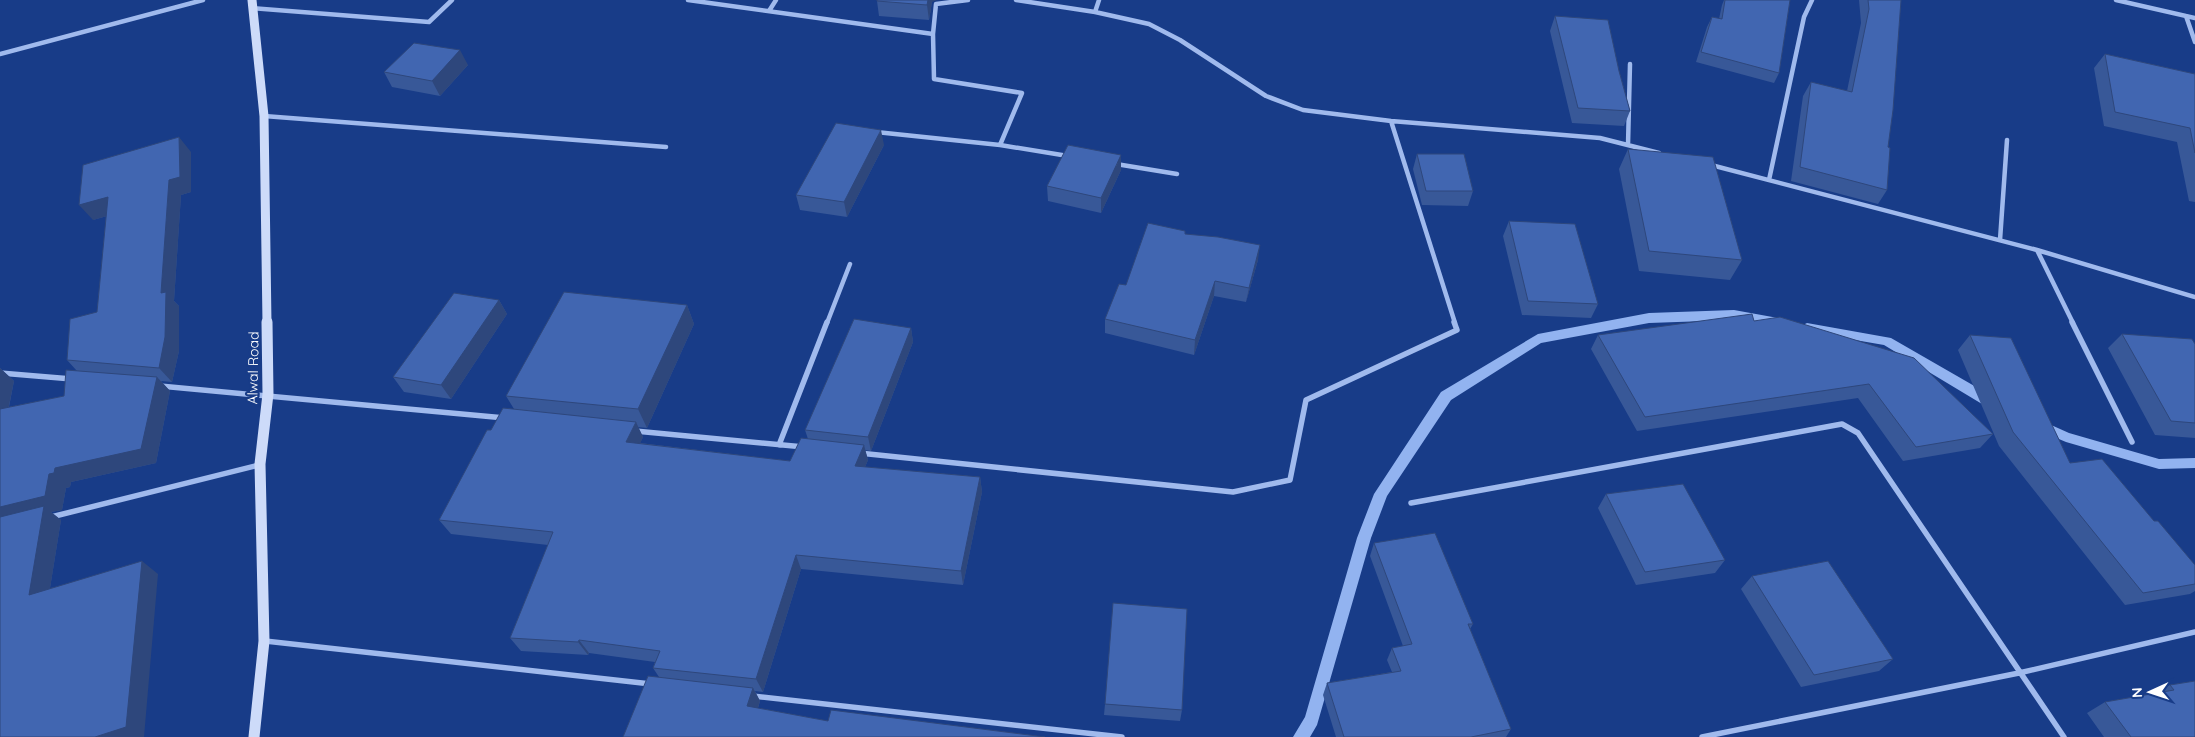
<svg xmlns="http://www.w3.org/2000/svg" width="2195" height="737" font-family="Quicksand,sans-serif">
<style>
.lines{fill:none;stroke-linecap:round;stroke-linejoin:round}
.stream{fill:#92b3f0;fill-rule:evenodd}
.street-far1{stroke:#a0baed;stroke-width:4.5}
.street{stroke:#a0baed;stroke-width:5.5}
.secondary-far1{stroke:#cddbf9;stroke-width:9}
.secondary{stroke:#cddbf9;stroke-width:11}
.wall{fill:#385898}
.shaded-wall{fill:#2e477c}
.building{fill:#4166b1;stroke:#2e477c}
.labels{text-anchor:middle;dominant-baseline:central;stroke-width:4.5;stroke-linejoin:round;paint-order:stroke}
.street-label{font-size:14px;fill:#fff;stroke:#183c88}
</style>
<rect width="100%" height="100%" fill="#183c88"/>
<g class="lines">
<path class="stream" d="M1734,310L1778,318L1784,323L1778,328L1734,320L1649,323L1541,343L1451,400L1387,496L1371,538L1317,725L1310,737H1293L1305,717L1357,538L1374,494L1441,392L1538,334L1649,313Z
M1807,323L1891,338L1997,399L1998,403L1997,407H1987L1884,345L1803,331L1801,328L1803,325Z
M2040,420L2069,433L2159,459L2195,458V468L2159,469L2066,442L2035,429L2034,425L2035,421Z"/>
<path class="street-far1" d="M688,0L933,34L936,4L968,0
M1016,0L1095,12L1149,24L1180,40L1266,96L1303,110L1391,121L1600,138L1659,153
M2116,0L2195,18
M252,8L429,22L452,0
M769,11L776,0
M1095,12L1099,0
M2186,16L2195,42
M933,34L934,79L1022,93L1000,145
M0,54L203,0
M264,116L666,147
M1391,121L1455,323
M876,132L1000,145L1068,156
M1628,145L1630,64
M1116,164L1177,174
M1711,165L2037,250L2195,297
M1769,180L1804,17L1812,0
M2000,240L2007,140
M2037,250L2073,323
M827,323L850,264"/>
<path class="street" d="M2072,322L2132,442
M0,373L72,379
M160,386L505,418
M635,431L804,447
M779,445L827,322
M859,453L1233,492L1290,480L1306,400L1457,330L1454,322
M1411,503L1842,424L1858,433L2064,737
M51,517L259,465
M265,641L651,684
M752,696L1122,737
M1702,737L2019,673L2195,632"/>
<path class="secondary-far1" d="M252,0L264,116L267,323"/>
<path class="secondary" d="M254,737L264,641L260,464L268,394L267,322"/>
</g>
<path class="wall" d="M1724,0H1790L1779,73L1774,83L1696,62L1707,27L1712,17L1719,19L1722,5Z
M1859,0H1901L1888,147L1887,190L1878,204L1791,181L1803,96L1811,82L1847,91L1861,23Z
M877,1L932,2L929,20L879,16Z
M1555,16L1619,71L1630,111L1624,126L1572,123L1550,31Z
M2105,54L2195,74V202L2189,201L2177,142L2104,126L2094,68Z
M468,65L440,96L392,87L384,72Z
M884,145L847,217L800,210L796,195Z
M1628,149L1742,260L1730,280L1639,271L1619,169Z
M191,152V192L181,195L174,301L179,306V351L172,382L161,381L170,391L156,463L71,482L70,487L66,488L62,510L51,512L61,520L50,588L158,574L0,737V368L14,381L9,407L64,396L77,371L67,360L97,312L107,216L93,220Z
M1417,154L1473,191L1468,206L1422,205L1413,169Z
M1121,170L1101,213L1048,201L1047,186Z
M1509,221L1598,304L1591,318L1522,315L1503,236Z
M1185,234L1258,260L1246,302L1214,296L1194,355L1105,333V319L1126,285Z
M499,300L507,314L451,399L404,392L393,377Z
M687,305L694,324L647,428L638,427L643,437L640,443L790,461L808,439L805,430L911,328L913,342L871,451L865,450L868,460L865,467L980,477L982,492L963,585L801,569L763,692L755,691L760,701L758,708L828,721L1045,737H623L659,677L653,668L655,662L589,653L588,655L521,651L510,638L548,545L451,534L439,520L514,409L506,396Z
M1754,321L1993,434L1980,448L1903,461L1858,398L1637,431L1591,349L1598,335Z
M2122,334L2195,344V438L2155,435L2108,348Z
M1970,335L2070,463L2154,521L2195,565V591L2190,594L2125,605L1999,446L1958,350Z
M1606,494L1725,560L1715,573L1636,585L1598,508Z
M1374,543L1473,624L1470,629L1511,729L1506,737H1336L1323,695L1327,683L1392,672L1387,660L1392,648L1403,646L1370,556Z
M1752,576L1893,659L1879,671L1801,687L1741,589Z
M2195,681V737H2104L2087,713L2105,702L2157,693L2170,685Z
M1105,704L1182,710L1180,721L1104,715Z"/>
<path class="shaded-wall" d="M928,0H937L932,2L929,20L927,5Z
M460,50L468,65L440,96L432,81Z
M881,130L884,145L847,217L844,202Z
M179,137L191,152V192L181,195L174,301L179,306V351L172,382L159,368L161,293L169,180Z
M1121,155V170L1101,213V198Z
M108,197L121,212L93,220L79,205Z
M1260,245L1258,260L1246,302L1249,288Z
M1215,281L1214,296L1194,355L1195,340Z
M499,300L507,314L451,399L441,385Z
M687,305L694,324L647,428L638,409Z
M911,328L913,342L871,451L868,437Z
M0,368L14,381L5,425L0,421Z
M157,377L170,391L156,463L71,482L70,487L66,488L62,510L51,512L61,520L47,607L29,595L0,525V507L55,468Z
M636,422L643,437L634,457L626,442Z
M864,445L868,460L859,481L855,466Z
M980,477L982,492L963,585L961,571Z
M796,555L801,569L763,692L756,679Z
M142,561L158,574L144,737H95Z
M579,640L589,653L588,655L578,642Z
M753,688L760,701L754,720L747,706Z"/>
<path class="building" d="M877,0H928L927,5L877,1Z
M1725,0H1790L1779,73L1701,52L1712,17L1722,19Z
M1868,0H1901L1893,110L1888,147L1890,148L1887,190L1800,167L1811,82L1852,92L1869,9Z
M1555,16L1608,20L1619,71L1630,111L1578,108Z
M414,43L460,50L432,81L384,72Z
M2105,54L2195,74V153L2190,128L2115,112Z
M836,123L881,130L844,202L796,195Z
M179,137L180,177L169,180L161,293L166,292L165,337L159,368L67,360L70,319L97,312L108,197L79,205L83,165Z
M1068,145L1121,155L1101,198L1047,186Z
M1628,149L1713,157L1742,260L1649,251Z
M1417,154H1464L1473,191H1426Z
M1509,221L1575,224L1598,304L1528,301Z
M1148,223L1185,231V234L1218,237L1260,245L1249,288L1215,281L1195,340L1105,319L1119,284L1126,285Z
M564,292L687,305L638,409L506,396Z
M454,293L499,300L441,385L393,377Z
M1752,314L1754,321L1780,317L1914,358L1993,434L1916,447L1869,384L1645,417L1598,335Z
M854,319L911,328L868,437L805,430Z
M2122,334L2192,339L2195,344V423L2171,421Z
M1970,335L2011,338L2070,463L2102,459L2154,521H2158L2195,565V584L2143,593L2013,432Z
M66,370L157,377L141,449L55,468L54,473L49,474L45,496L0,507V409L64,396Z
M503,408L636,422L626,442L790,461L801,438L864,445L855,466L980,477L961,571L796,555L756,679L653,668L660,651L579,640L578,642L510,638L553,532L439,520L487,430H491Z
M1683,484L1725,560L1645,572L1606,494Z
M44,506L29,595L142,561L126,727L95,737H0V517Z
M1435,533L1473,624H1468L1511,729L1471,737H1344L1327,683L1401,671L1392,648L1412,644L1374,543Z
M1828,561L1893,659L1814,675L1752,576Z
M1113,603L1187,609L1182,710L1105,704Z
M648,676L753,688L747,706L828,721L831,710L1045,737H623Z
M2195,681V737H2131L2105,702L2174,690L2170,685Z"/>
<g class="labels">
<g class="street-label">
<text transform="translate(253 368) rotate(-89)">Alwal Road</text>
</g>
</g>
<g transform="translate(2150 692) rotate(267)" stroke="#183c88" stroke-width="4" paint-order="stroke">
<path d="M0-4L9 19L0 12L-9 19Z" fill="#ffffff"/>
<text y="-8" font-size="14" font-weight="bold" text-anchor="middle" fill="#ffffff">N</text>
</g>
</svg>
